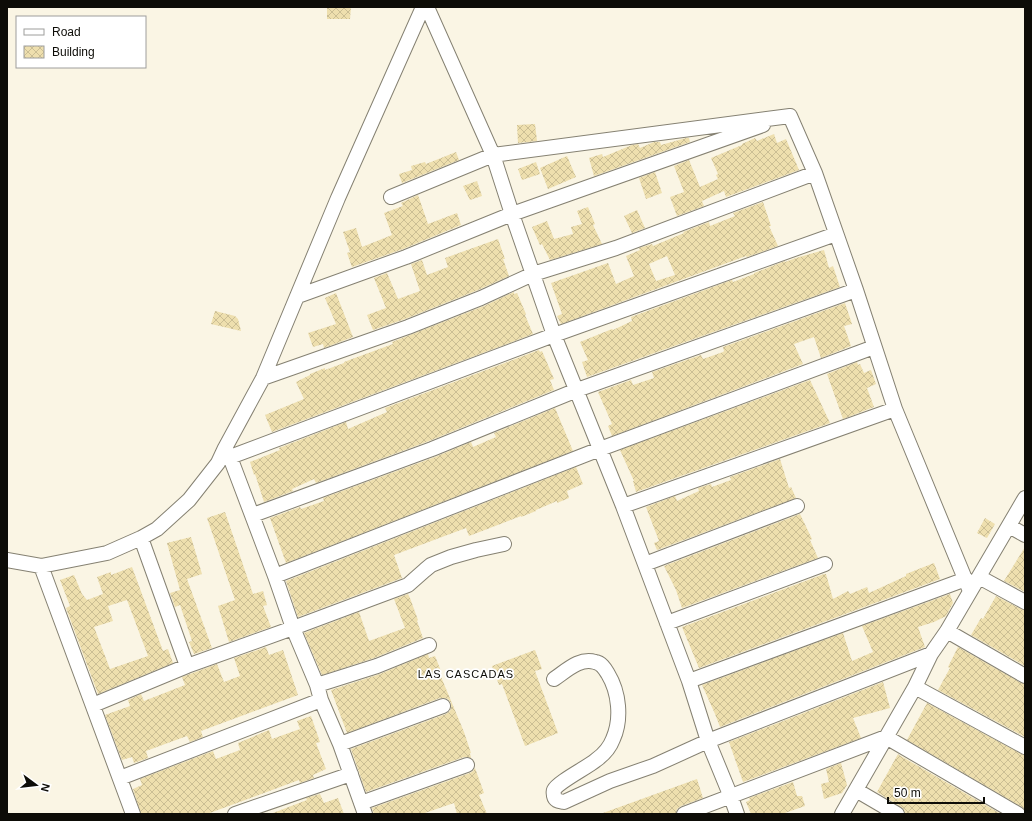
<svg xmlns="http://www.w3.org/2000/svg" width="1032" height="821" font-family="Arial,sans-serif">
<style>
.building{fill:url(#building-cross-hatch);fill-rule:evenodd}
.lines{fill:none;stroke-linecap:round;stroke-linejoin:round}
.minor-casing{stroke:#858172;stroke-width:16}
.minor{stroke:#fff;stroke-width:14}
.labels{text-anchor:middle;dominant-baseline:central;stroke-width:3.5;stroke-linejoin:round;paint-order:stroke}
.neighbourhood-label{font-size:11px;letter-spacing:1px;fill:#0d0c07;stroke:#fff}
</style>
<defs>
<pattern id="building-cross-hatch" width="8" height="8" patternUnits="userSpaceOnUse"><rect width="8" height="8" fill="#eedfae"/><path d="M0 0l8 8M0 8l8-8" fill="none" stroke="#cbbe94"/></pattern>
</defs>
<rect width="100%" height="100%" fill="#faf5e4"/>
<path class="building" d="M327,7H351L350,19H327Z
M535,124L537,141L518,143L517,125Z
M774,134L777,143L786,139L799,170L726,197L724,191L702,201L704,206L677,216L670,197L684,192L674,166L689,160L700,187L718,179L716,175L718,174L711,158L742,145V144L755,138L757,141Z
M686,138H689L690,142L594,176L589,158L602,154L603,157L632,145L638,144L640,148L654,142H660L661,145Z
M456,152L459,160L402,183L399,174L412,170L411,166L425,162L426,164Z
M567,156L576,177L548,189L540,168Z
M536,162L540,174L522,180L518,169Z
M655,172L662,193L646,199L639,178Z
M477,181L482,196L470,200L463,186Z
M418,195L428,224L457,213L461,225L403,249L352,267L347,253L350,252L343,232L356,228L362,247L392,235L384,213L403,206L401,203Z
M763,202L771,226H769L778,246L747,257L746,256L561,324L557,316L562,314L551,283L608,263L616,284L634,276L626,256L640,250L639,248L652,244L653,246L684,233L683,232L709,222L710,226L735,216L733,213ZM667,256L675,275L656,281L649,264Z
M588,207L595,224L593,225L602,244L550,260L542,244L540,245L532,227L547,221L554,239L573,234L571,227L582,224L577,211Z
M637,210L645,228L632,233L624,216Z
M498,239L505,259H503L509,276L478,290L405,319L373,330L367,315L386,308L374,278L387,273L398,299L420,291L411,264L422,260L427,275L448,267L445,258Z
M824,250L829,268L833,266L840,287L587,377L582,362L588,360L580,342L612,329L613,330L632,321L631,317L732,280L733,282L754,274V273L785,261V262L796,258Z
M514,292V294L517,293L526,314L525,315L533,334L272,432L265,415L304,399L296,382L310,375V374L325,368V370L344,363V362L393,344L392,342L484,306Z
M336,293L353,337L324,348L323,344L313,347L308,333L336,324L325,298Z
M845,303L852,324L844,326L851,346L821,358L814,337L794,344L803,364L612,436L608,426L612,424L598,392L631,380L633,385L654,378L652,372L701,355L703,359L723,352L724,351L723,347Z
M215,311L235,316L238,319L241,331L211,324Z
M539,350L540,352L542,351L554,379L550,380L554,390L429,441L316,483L314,479L292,489L293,491L264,502L255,474L254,475L250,462L280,450L279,448L346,422L348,429L387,412L385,408Z
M857,362L858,365L860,364L864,373L871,370L876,384L867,388L874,407L843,419L827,374Z
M810,380L830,423L636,492L633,481H634L620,450Z
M555,408L573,451L286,563L270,518L300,507L301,509L324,501L323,498L435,457L471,442L473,447L496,437L494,433Z
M780,459L789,488L791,487L796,498L657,550L654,543L659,541L646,507L675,496L677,501L699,491L698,488L711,484L712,487L731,480L730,477Z
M576,467L583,484L567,491L569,498L557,503V501L536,510V511L521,517V516L503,523L469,536L466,528L394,555L402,578L298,617L286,581Z
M225,512L253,594L263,591L267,605L263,606L271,627L229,642L218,606L235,600L207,518Z
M800,514L812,539L810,540L818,558L682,608L676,590L664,566Z
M985,518L995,524L987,538L977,533Z
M191,537L202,574L187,579L212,648L194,654L189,642L192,641L180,605L175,607L170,593L180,590L167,543Z
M1025,547V592L1004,581Z
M934,563L940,579L699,668L682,627L824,574H826L833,599L848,591L850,594L867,587L869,593L906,576V574Z
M132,567L163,651L168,649L173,663L98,694L66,608L70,606L60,580L74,575L82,594L87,600L103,594L97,577L111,572V575ZM127,600L148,656L110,669L94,627L113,621L108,606Z
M408,594L410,598L418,620L417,621L423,638L374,658L322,675L304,633L359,612L369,641L405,628L394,599Z
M950,594L953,603L946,616L934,622L918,627L925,647L720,727L715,714L702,685L843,633L852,661L873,652L862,626Z
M996,596L1021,609L1025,610V666L971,635L981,618L983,619Z
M266,647L269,655L283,650L298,695L201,731L203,737L190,742L187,736L146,751L148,758L134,763L132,757L122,760L105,715L130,706L128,700L141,694L144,701L185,685L182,677L217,664L224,682L240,676L234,658Z
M958,647L1021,683L1025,684V737L938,690L950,668L948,667Z
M535,650L542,669L535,671L558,733L525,746L502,684L499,685L492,666Z
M428,654L429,658L435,656L441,671L439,672L464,732L471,753H470L471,758L468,757H464L366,792L351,749L446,714L450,711L451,708V703L448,699L444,698H440L347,733L331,690L380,674Z
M883,682L890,708L853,718L861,738L743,782L729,742Z
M927,703L1021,754L1025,755V809L1022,807L907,740Z
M311,716L320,742L316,743L326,769L313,775L314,778L300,783L299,780L207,814H141L133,789L142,785L140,779L213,751L216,759L240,750L238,743L269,730L272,739L300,729L297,721Z
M898,754L899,755L1001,814H905L904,809L901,807L877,792Z
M841,763L847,785L842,793L824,799L821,784L829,782L826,769Z
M475,768L484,793L479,795L487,814H457L454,803L422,814H374L372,808L470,773L473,771Z
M697,779L703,798L681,806L677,809L676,814H603V813Z
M793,782L797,796H802L805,806L782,814H751L746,802L750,800L749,798Z
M320,794L324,803L338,798L344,814H273V813L307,800L306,798Z"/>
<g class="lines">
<g class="minor-casing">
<path id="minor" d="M427,7L493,155L512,214L554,335L623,506L689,681L708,741L731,797L737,814
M391,197L493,155L790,116L815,173L856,290L895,409L970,591
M298,296L406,257L512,214L763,125
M263,378L408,327L481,298L533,274L616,248L815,173
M226,450L230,457L275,576L293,628L317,685L321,700L340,744L365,814
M230,457L554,335L836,234
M623,506L895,409
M253,515L432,449L577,390L856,290
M1009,526L1025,535
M141,538L187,666
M7,560L41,566L107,553L141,538L157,529L189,500L218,463L225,448L263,378L338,198L423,7
M645,564L797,506
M41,566L133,814
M275,576L600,449L874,347
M979,577L1025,602
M667,623L825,564
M947,631L1025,676
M554,679C566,671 580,657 595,662C602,663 605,669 608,674C619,692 622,719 613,739C610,747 603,755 596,760C588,767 558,782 554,790C553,792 554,794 554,796C555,801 559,801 564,802L610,781L653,766L708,741L931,654
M689,681L966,579
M317,685L377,666L429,645
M915,687L1025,747
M93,705L187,666L293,628L408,585L425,570L431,565L451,557L476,550L504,544
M340,744L443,706
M120,778L321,700
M856,790L897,814
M361,803L467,765
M235,814L351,774
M684,814L886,737L1018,814
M842,814L915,687L931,654L947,631L1025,498"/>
</g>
<use href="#minor" class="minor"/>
</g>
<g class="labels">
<g class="neighbourhood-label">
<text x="466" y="674">LAS CASCADAS</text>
</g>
</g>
<rect width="1032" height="821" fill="none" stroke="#0d0c07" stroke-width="16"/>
<rect x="16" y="16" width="130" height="52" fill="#ffffff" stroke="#9e9e9c"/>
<rect x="24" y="29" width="20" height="6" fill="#ffffff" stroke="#9e9e9c"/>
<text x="52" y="36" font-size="12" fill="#0d0c07">Road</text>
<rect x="24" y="46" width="20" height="12" fill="url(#building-cross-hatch)" stroke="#9e9e9c"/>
<text x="52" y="56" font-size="12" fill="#0d0c07">Building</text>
<g transform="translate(36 785) rotate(105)" stroke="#ffffff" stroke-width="3" paint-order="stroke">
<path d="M0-3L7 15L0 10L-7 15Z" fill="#0d0c07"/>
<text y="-6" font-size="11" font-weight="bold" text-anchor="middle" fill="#0d0c07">N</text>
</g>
<path d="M888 797v6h96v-6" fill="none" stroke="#0d0c07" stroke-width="2"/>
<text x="894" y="797" font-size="12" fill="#0d0c07" stroke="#ffffff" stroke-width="3" paint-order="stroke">50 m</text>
</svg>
